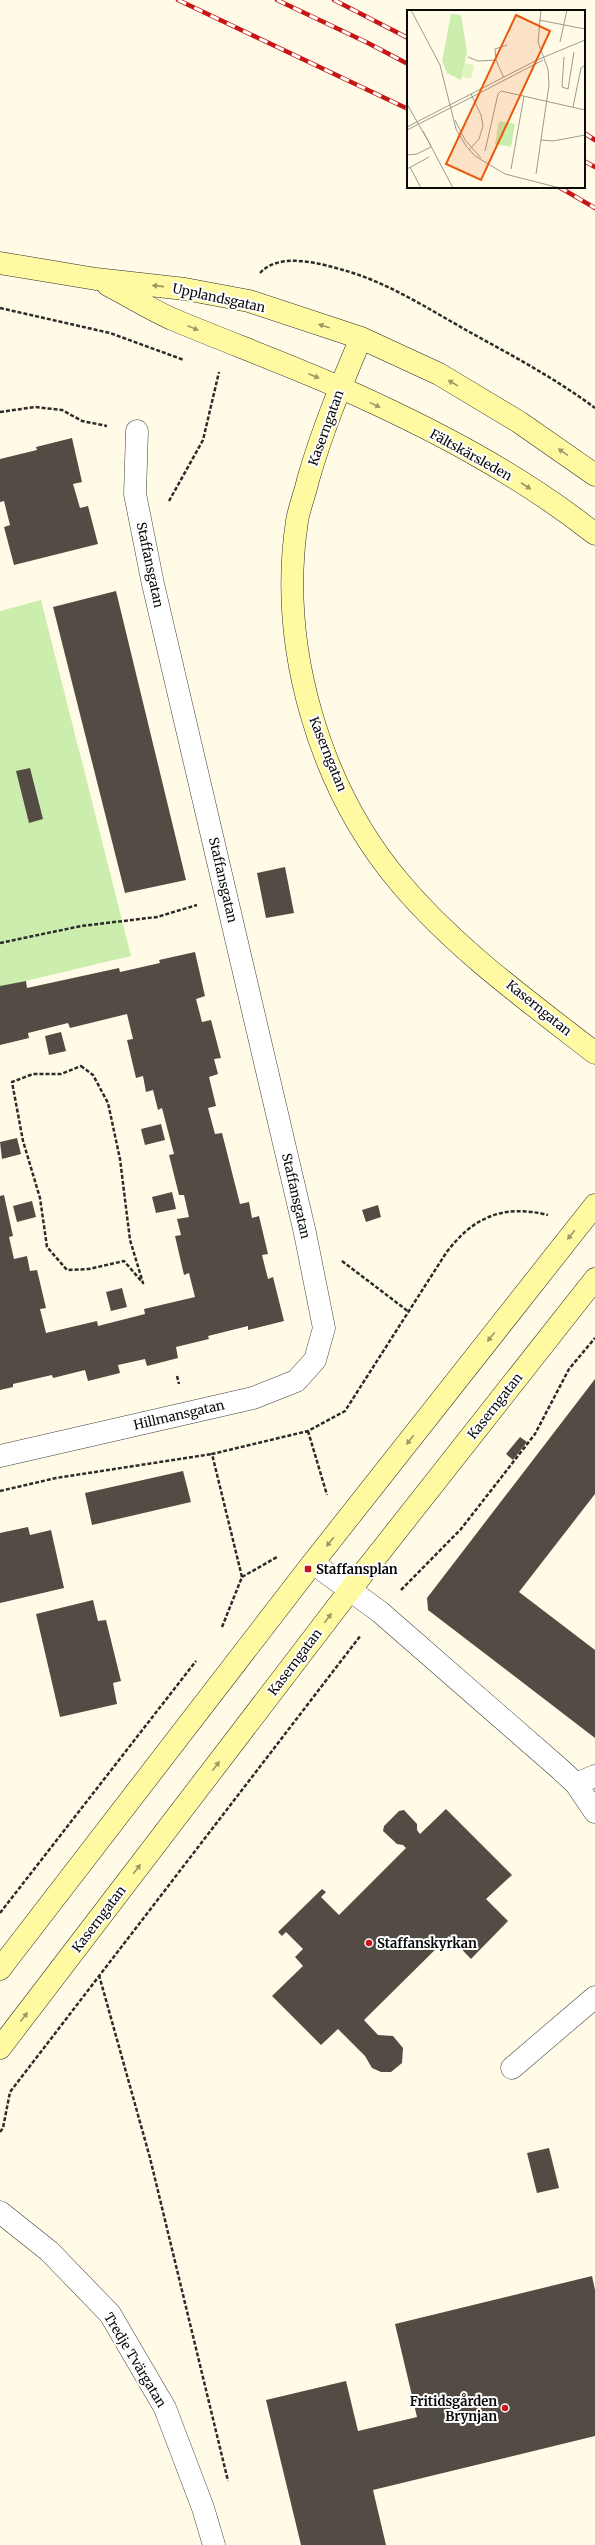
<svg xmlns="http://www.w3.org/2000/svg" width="595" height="2545" font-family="Merriweather,serif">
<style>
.green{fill:#cbedad}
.building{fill:#534c45}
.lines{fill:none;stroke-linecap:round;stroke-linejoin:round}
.street-casing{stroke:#3d3d3d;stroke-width:23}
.secondary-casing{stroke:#2c2c2c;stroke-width:23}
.path{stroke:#2c2c2c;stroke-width:2.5;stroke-dasharray:4 2;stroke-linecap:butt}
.street{stroke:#fff;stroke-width:22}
.secondary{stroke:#fff9a2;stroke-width:22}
.rail-casing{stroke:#c61716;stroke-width:4.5}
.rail{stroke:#fff;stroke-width:3;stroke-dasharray:9;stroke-linecap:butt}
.oneway{fill:#9d9965}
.poi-dot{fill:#c61716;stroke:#fff;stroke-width:1.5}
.labels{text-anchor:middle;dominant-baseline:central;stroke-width:4;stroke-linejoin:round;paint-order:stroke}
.street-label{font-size:13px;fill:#0a0a0a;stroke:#fff}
.poi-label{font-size:13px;font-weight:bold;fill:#0a0a0a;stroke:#fff;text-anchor:start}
.inset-road{fill:none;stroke:#9d9b8f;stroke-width:1}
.view{fill:#e8590c;fill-opacity:0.15;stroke:#e8590c;stroke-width:2}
.inset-edge{fill:none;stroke:#0a0a0a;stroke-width:2}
</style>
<rect width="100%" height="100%" fill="#fffbe7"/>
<path class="green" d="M41,600L131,956L0,987V611Z"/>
<path class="building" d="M72,438L82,482L73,484L80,508L88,506L98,544L14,565L4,527L10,525L4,501L0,502V459L37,450L36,447Z
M116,591L186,880L125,893L53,607Z
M30,768L43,819L29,823L16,771Z
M285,867L294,913L266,918L257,873Z
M195,952L205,996L196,999L202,1022L211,1020L221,1058L214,1059L218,1074L209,1077L216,1106L208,1108L215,1134L222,1133L240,1204L249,1202L252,1218L259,1216L268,1254L262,1255L268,1279L273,1277L284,1321L248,1330V1326L208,1336L209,1339L176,1347L178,1358L147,1366L145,1359L118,1365L120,1373L88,1381L85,1370L53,1378L52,1375L13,1384V1387L0,1390V1196L4,1195L13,1236L9,1237L14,1259L27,1256L30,1271L37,1270L46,1308L40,1309L46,1333L97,1321L98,1326L145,1314L144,1309L195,1297L189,1273L184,1275L175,1236L181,1235L177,1219L189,1217L184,1195H179L169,1155L174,1154L162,1108L158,1110L153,1090L146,1092L143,1076L136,1078L127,1040L133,1039L127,1014L70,1028L68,1023L28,1033L29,1038L0,1045V986L26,981L27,988L119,968L120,972L160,963L159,960Z
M61,1032L66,1051L49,1055L45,1036Z
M161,1124L165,1140L145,1145L141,1129Z
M17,1138L21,1154L2,1159L0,1142Z
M172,1192L176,1209L156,1213L152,1197Z
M32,1201L36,1217L17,1222L13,1206Z
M378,1205L381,1217L366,1222L362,1210Z
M122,1288L127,1307L111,1311L106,1292Z
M595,1379V1494L519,1592L595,1650V1738L428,1610L427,1598Z
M520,1437L527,1442L513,1460L506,1454Z
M183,1471L191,1502L92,1525L85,1493Z
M28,1527L30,1535L51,1530L64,1588L0,1603V1533Z
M93,1600L98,1621L106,1620L121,1681L113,1683L117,1704L60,1717L36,1614Z
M446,1809L512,1875L486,1899L508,1921L471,1959L449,1936L364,2020L378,2035L393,2036L403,2048L402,2063L391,2072H381L372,2068L365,2056L338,2029L321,2045L272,1996L303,1966L295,1957L303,1949L286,1932L282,1936L278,1932L322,1889L326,1892L321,1897L339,1915L406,1848L403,1845L397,1844L383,1831L384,1826L399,1811L404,1810L417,1824V1830L420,1834Z
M549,2148L559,2188L537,2193L527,2153Z
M592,2276L595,2290V2436L373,2490L386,2545H301L266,2400L346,2381L358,2431L417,2417L395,2324Z"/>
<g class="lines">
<g class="street-casing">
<path id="street" d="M0,1456L253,1398L296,1381L315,1360L324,1328L305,1233L153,584L135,494L137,431
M313,1563L380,1612L560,1769L576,1784L595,1812
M576,1784L595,1776
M512,2068L595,1997
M0,2212L49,2251L110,2314L165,2408L203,2508L214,2545"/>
</g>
<g class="secondary-casing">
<path id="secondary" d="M0,263L96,279L185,289L249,301L361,338L439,374L519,422L595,475
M108,285C129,296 150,309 172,319C227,342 284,363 339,387C429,427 518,473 595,534
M361,338C341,385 322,431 308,480C305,494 299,508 297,521C278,646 319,788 401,884C456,949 528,1001 595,1053
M0,1969L308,1569L595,1205
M0,2048L350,1590L595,1279"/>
</g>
<path class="path" d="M260,273C279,252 319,263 343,270C387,282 427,308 466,330C509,354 555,378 595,408
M0,308L110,333L184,360
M0,412L35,407L62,410L82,421L107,426
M169,501L203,440L219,372
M0,943L81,926L157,917L197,905
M81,1066L93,1075L108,1103L120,1159L130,1240L143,1283L124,1261L89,1269L67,1270L47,1247L40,1198L23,1141L12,1082L33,1074H61Z
M342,1261L409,1312
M177,1376L179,1384
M308,1431L327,1495
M0,1491L56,1478L212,1454
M242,1577L277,1557
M401,1590L461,1529L535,1434L569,1369L595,1338
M222,1627L242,1577L212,1454L308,1431L345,1411L446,1253C473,1217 503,1204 548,1215
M0,1913L196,1661
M99,1975L150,2158L228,2481
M0,2132L3,2128L10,2092L361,1635"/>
<use href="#street" class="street"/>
<use href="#secondary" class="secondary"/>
<g class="rail-casing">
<path id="rail" d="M178,0L408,109
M277,0L368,43L408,64
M334,0L408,38
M584,133L595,140
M584,161L595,167
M559,187L595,208"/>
</g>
<use href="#rail" class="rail"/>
</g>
<defs><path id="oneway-solid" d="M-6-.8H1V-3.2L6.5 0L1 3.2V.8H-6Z"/></defs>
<g class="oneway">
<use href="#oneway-solid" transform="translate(158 286) rotate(-174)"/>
<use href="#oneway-solid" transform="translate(324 326) rotate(-162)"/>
<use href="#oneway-solid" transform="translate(193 328) rotate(22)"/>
<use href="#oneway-solid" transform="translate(314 376) rotate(23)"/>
<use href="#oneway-solid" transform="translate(453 383) rotate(-149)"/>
<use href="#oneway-solid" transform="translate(375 405) rotate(26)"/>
<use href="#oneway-solid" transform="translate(563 452) rotate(-145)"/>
<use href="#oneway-solid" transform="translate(526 486) rotate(33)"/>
<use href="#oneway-solid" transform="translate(571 1235) rotate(128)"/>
<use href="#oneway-solid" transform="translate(491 1337) rotate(128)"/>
<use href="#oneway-solid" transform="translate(410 1440) rotate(128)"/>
<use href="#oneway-solid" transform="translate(330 1542) rotate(128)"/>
<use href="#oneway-solid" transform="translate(328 1618) rotate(-53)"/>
<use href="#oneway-solid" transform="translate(216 1766) rotate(-53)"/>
<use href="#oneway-solid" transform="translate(137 1869) rotate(-53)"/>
<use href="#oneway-solid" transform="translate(24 2017) rotate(-53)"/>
</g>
<g class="poi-dot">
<rect x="304" y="1565" width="8" height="8" rx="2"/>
<circle cx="369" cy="1943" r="4"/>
<circle cx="505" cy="2408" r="4"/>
</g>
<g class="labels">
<g class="street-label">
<text transform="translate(219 298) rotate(12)">Upplandsgatan</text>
<text transform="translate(326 428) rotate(-70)">Kaserngatan</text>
<text transform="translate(471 455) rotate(29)">Fältskärsleden</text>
<text transform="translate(150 565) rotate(78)">Staffansgatan</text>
<text transform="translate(328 754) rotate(68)">Kaserngatan</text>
<text transform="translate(223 880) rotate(77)">Staffansgatan</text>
<text transform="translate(539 1008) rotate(39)">Kaserngatan</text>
<text transform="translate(296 1196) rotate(77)">Staffansgatan</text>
<text transform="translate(495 1406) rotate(-52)">Kaserngatan</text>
<text transform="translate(179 1415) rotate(-13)">Hillmansgatan</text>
<text transform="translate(295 1662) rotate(-53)">Kaserngatan</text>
<text transform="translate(99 1919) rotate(-53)">Kaserngatan</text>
<text transform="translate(135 2360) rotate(59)">Tredje Tvärgatan</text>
</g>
<g class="poi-label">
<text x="316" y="1569">Staffansplan</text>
<text x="377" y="1943">Staffanskyrkan</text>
<text x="497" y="2401" text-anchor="end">Fritidsgården<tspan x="497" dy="15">Brynjan</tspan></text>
</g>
</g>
<g transform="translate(407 10)">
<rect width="178" height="178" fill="#fffbe7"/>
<path d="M44,4L54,5L60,42L54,70L40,63L35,51ZM92,111L108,114L104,137L88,134Z" fill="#cbedad"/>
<path d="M58,53L67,55L64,69L55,67Z" fill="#dff3c0"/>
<path class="inset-road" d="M4,0L33,55L49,119L59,136L68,146L98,164L153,178M132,10L178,19M153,32L160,0M61,47L71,51L89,50M157,47L155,77L161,79L167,42M97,68L89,50L88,39L100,35M64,84L130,50L178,30M65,87L136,50M0,94L24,136M166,97L174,58L178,55M48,110L58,130L74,148M0,117L64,84L74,105L76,116L72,129L62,140M0,120L65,87M16,121L46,178M134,130L146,131L178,125M78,141L91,84L94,81L178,100M0,145L10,144L24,137M3,157L14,178M0,159L22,147M104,159L117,86M129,164L142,75L141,59L131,32L134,0"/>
<path class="view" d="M109,5L143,21L74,170L39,154Z"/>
<rect width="178" height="178" class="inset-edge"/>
</g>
</svg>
